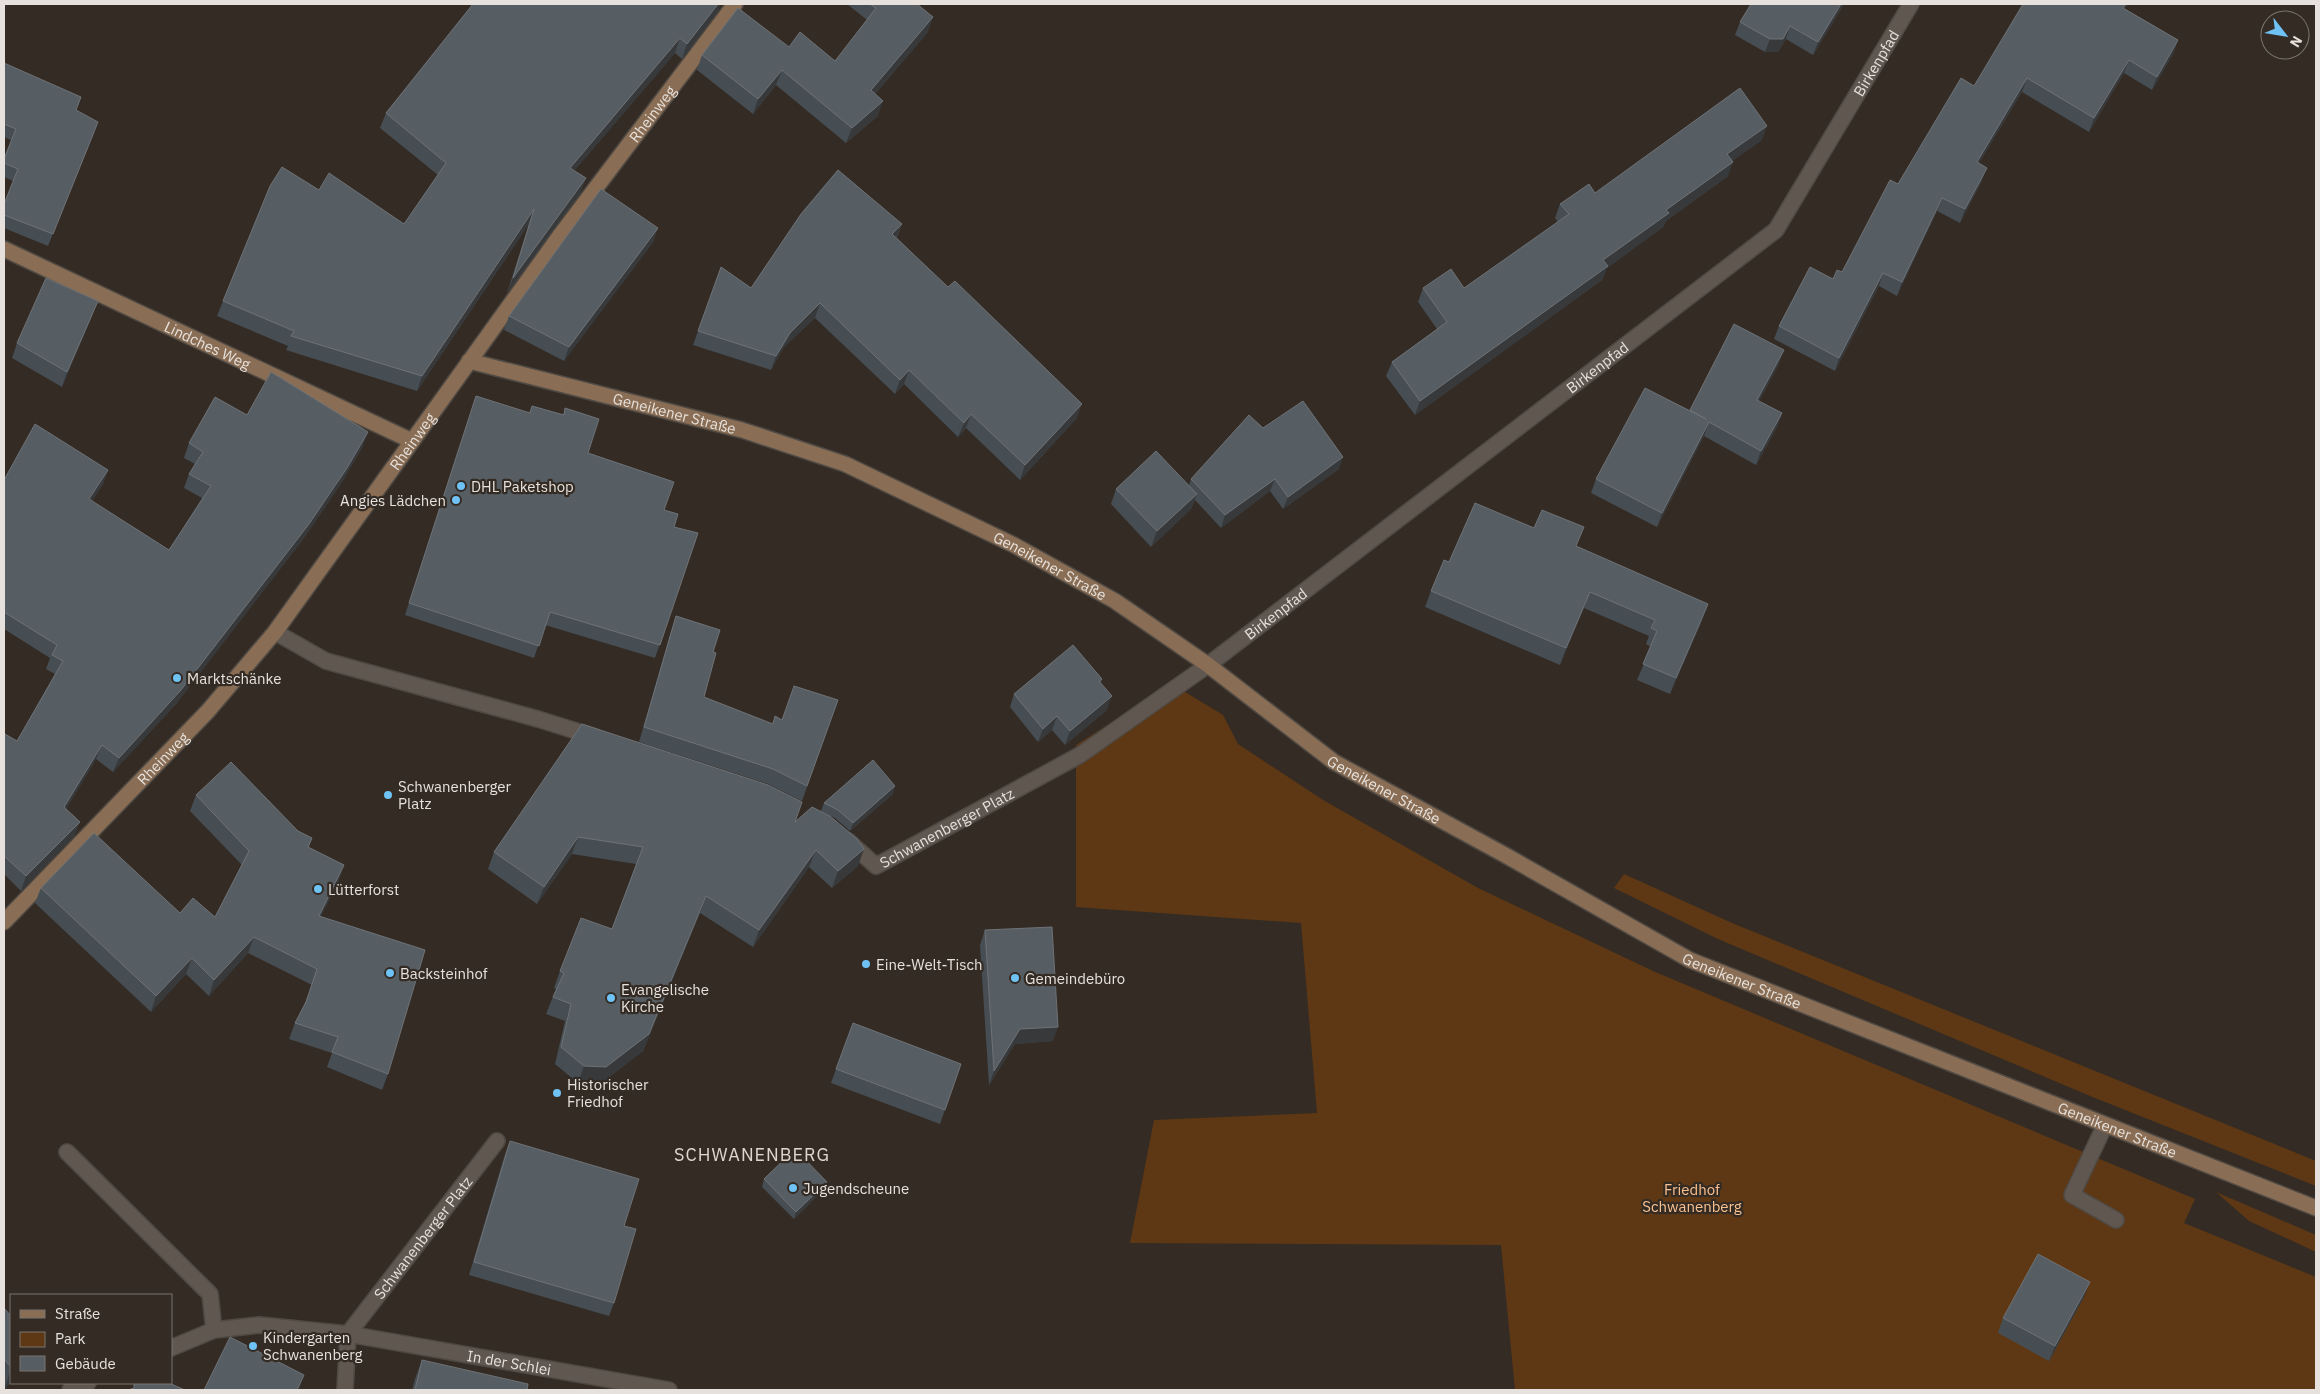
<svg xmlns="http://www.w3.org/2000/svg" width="2320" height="1394" font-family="'IBM Plex Sans',sans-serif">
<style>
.green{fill:#5e3814}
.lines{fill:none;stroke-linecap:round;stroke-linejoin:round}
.lane-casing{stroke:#4f4943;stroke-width:18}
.street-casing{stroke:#4f4943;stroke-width:18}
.secondary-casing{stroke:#4f4943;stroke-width:18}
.lane{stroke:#605750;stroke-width:15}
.street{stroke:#605750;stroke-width:15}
.secondary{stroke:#896d54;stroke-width:15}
.wall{fill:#464e54}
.shaded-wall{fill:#37393b}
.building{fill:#575e63;stroke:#6e7276}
.poi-dot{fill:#6fc2f4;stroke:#332b24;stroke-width:2}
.labels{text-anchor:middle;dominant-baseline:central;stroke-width:4.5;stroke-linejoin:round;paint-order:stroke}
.street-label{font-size:15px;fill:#e6e1dc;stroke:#332b24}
.poi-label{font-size:15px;fill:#e6e1dc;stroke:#332b24;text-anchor:start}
.park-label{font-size:15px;fill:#fac08f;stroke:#332b24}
.quarter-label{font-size:18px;letter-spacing:1px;fill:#e1d6ce;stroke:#332b24}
</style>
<rect width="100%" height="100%" fill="#332b24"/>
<path class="green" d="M1172,684L1223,715L1238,744L1323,800L1478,888L1653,971L2195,1199L2184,1223L2316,1277V1390H1515L1501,1245L1130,1243L1154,1120L1317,1113L1301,923L1076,907V745Z
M1624,874L1732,923L2316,1161V1186L2095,1098L1718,939L1614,888Z
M2216,1192L2316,1235V1252L2249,1221Z"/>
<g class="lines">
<g class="lane-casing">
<g id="lane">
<path d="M275,632L326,661L538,719L595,737"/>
<path id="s1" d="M848,841L876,866L1080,755L1208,665"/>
<path d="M2105,1125L2072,1195L2116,1220"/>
<path d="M67,1152L210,1294L214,1330"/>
<path id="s2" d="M348,1334L497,1141"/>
<path id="s3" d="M171,1348L214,1330L259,1325L348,1334L669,1390"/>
<path d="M70,1390L88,1383"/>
<path d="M345,1390L348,1334"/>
</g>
</g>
<g class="street-casing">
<g id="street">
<path id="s4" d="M1208,665L1776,230L1911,4"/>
</g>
</g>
<g class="secondary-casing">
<g id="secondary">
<path id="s5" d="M4,249L412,441"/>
<path id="s6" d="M469,361L742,430L845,464L1014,545L1115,601L1208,665L1334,762L1505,855L1690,960L2316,1208"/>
<path id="s7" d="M4,922L208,711L275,632L561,234L735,4"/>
</g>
</g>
<use href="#lane" class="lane"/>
<use href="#street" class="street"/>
<use href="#secondary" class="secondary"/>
</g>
<path class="wall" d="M473,4H720L718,11L682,59L675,53L574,171L586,178L580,193L507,293L529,224L417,391L286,350L288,346L217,316L223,301L319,190L404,224L438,175L380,128L386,113Z
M847,4H917L928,32L875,94L878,116L846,143L776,85L753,114L697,70L702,55L789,47L835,61L867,20Z
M1843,6L1813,55L1786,39L1778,52H1765L1735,35L1740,22Z
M2125,9L2178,40L2173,54L2152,90L2124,73L2089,132L2022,92L1979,163L1982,181L1960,223L1937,211L1897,296L1879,286L1835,371L1774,339L1779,326L1833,279L1842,272L1898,184L1974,86Z
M4,63L76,110L94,133L48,246L4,228V204L13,181L4,177V159L11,140L4,137Z
M1762,140L1732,161L1728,176L1666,221L1663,227L1607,268L1602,280L1415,415L1386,376L1392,362L1437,329L1418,302L1423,288H1464L1558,222L1555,218L1560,204Z
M902,224L897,238L1077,418L1020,480L966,428L958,437L904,384L895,394L815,318L784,347L771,370L693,345L721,267L751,288Z
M658,228L653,242L564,361L504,330L509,316Z
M92,316L62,387L12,358L17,343Z
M1779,364L1759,401L1782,413L1777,427L1756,465L1704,436L1657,527L1591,493L1596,479L1689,411Z
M476,396L529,413L532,406L563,415L565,408L588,453L664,510L674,527L698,533L655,658L545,625L534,658L405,615Z
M247,415L363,446L342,482L304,538L176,704L113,772L96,759L66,809L80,822L74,836L21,891L4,874V737L17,741L55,674L46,669L50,658L4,629V480L108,470L103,484L92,501L169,550L202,498L184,488L189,474L195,464L184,458L189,443Z
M1263,428L1339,469L1283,509L1270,491L1221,528L1195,500L1191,509L1151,547L1111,504L1116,489L1189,485L1191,479Z
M1576,547L1702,621L1670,694L1637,680L1651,647L1646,644L1649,636L1584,608L1560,665L1425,607L1431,591Z
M676,616L713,652L704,697L772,724L775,716L782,720L838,700L802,801L768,784L639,742L671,631Z
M1102,679L1101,683L1107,710L1065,745L1052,730L1038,742L1010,707L1014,694Z
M582,724L795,822L858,866L832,888L809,867L753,947L700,913L643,1051L600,1084L578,1083L555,1064L565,1021L546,1014L556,989L554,988L560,971L612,929L636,864L572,854L537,904L488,869L494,852Z
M893,794L850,831L835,818L821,811L824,803Z
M196,795L298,831L312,838L309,847L339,881L320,917L388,1074L382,1090L327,1067L332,1053L289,1039L295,1023L305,1003L312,985L248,953L209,996L186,974L151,1012L35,903L41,888L180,913L215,917L242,865L190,811Z
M985,930L1053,1041L1015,1044L989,1085L980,945Z
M853,1023L961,1064L940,1124L831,1083Z
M510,1141L624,1226L614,1303L609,1316L469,1275L505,1154Z
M764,1179L827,1182L824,1189L794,1219L762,1187Z
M2084,1297L2049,1361L1998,1333L2003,1318Z
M4,1308L11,1316V1382L4,1390Z
M422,1360L527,1390H412L415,1379Z"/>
<path class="shaded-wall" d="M718,4H720L718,11L682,59L687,44Z
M1841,4H1844L1843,6L1813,55L1818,42Z
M2126,4H2128L2118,21L2123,8Z
M933,17L928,32L866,105L871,90Z
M1790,26L1786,39L1778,52H1765L1770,39Z
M680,38L675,53L564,183L570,168Z
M2178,40L2173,54L2152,90L2157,77Z
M2129,60L2124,73L2089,132L2094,118Z
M782,70L776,85L753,114L758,99Z
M2027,78L2022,92L1972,175L1977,162Z
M883,101L878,116L846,143L852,128Z
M98,122L94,133L48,246L53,234Z
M1767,126L1762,140L1722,168L1727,154Z
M1733,162L1728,176L1666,221L1663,227L1607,268L1602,280L1415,415L1420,401L1666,210Z
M1987,168L1982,181L1960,223L1965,209Z
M586,178L580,193L507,293L513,278Z
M1942,198L1937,211L1897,296L1902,282Z
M534,209L529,224L417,391L422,376Z
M902,224L896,239L892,234Z
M658,228L653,242L564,361L569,347Z
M1883,273L1879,286L1835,371L1839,358Z
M98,301L92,316L62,387L67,372Z
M820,303L815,318L784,347L771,370L776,356L790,333Z
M1784,350L1779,364L1752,414L1757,400Z
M909,370L904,384L895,394L900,380Z
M1082,404L1077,418L1020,480L1025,465Z
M1782,413L1777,427L1756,465L1761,451Z
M971,414L966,428L958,437L964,423Z
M1709,422L1704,436L1657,527L1662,513Z
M368,432L363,446L342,482L304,538L176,704L113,772L119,758Z
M1343,457L1339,469L1283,509L1288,497Z
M108,470L103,484L84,513L89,499Z
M1275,479L1270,491L1221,528L1225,515Z
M1197,494L1191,509L1151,547L1157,531Z
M1590,592L1584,608L1560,665L1566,648Z
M1708,604L1702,621L1670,694L1676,678Z
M1112,696L1107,710L1065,745L1070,731Z
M1057,716L1052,730L1038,742L1043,729Z
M102,745L96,759L59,821L64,807Z
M895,786L893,794L850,831L853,823Z
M80,822L74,836L21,891L26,876Z
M578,837L572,854L537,904L544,887Z
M864,849L858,866L832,888L838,871Z
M816,850L809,867L753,947L759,930Z
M344,865L339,881L313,932L319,916Z
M706,896L700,913L643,1051L600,1084L578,1083L584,1066Z
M254,937L248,953L209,996L214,980Z
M192,958L186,974L151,1012L156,996Z
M1058,1027L1053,1041L1015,1044L989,1085L994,1071L1020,1029Z
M827,1182L824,1189L794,1219L796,1212Z
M2090,1282L2084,1297L2049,1361L2055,1346Z
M11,1369V1382L4,1390Z
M304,1375L299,1390H297Z"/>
<path class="building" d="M473,4H718L687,44L680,38L570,168L586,178L513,278L534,209L422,376L291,336L294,331L223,301L270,186L282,167L319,190L329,173L404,224L446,163L386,113Z
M870,4H917L933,17L871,90L883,101L852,128L782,70L758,99L702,55L738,8L789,47L800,32L835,61L876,8Z
M1751,4H1841L1818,42L1790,26L1783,39H1770L1740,22Z
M2023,4H2126L2123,8L2178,40L2157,77L2129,60L2094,118L2027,78L1977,162L1987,168L1965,209L1942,198L1902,282L1883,273L1839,358L1779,326L1810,267L1833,279L1837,270L1842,272L1890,180L1898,184L1961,78L1974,86Z
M4,63L81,97L76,110L98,122L53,234L4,215V204L18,169L4,163V159L16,129L4,124Z
M1740,88L1767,126L1727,154L1733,162L1666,210L1669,213L1603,260L1608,266L1420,401L1392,362L1447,322L1423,288L1451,269L1464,288L1569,214L1560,204L1589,184L1595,193Z
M838,170L902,224L892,234L948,287L955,281L1082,404L1025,465L971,414L964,423L909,370L900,380L820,303L790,333L776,356L698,331L721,267L751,288L801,214Z
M601,189L658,228L569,347L509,316Z
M46,278L98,301L67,372L17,343Z
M1734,324L1784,350L1757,400L1782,413L1761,451L1709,422L1662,513L1596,479L1645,388L1706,419L1690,410Z
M271,372L368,432L347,468L309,524L181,690L119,758L102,745L64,807L80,822L26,876L4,856V737L5,734L17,741L63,661L52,655L57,645L4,612V480L35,424L108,470L89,499L169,550L211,486L189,474L203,452L189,443L215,397L247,415Z
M476,396L530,413L532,406L564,415L565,408L599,419L588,453L674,482L664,510L678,514L674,527L698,533L660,645L550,612L539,646L409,603Z
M1303,401L1343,457L1288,497L1275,479L1225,515L1191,479L1249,415L1263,428Z
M1156,451L1197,494L1157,531L1116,489Z
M1475,503L1534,528L1542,510L1584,527L1576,546L1708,604L1676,678L1643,664L1657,631L1651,628L1655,620L1590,592L1566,648L1431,591L1444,560L1449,562Z
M676,616L720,630L713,652L716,653L704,697L773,724L775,716L782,720L794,686L838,700L807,786L773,769L644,727Z
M1073,645L1102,679L1099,681L1112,696L1070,731L1057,716L1043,729L1014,694Z
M582,724L768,785L802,802L795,822L812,807L830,816L857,839L864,849L838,871L816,850L759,930L706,896L649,1034L606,1067L584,1066L561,1047L571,1004L553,997L564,973L560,971L581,918L612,929L643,847L578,837L544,887L494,852Z
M873,760L895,786L853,823L838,810L824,803Z
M231,762L298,831L312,838L308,847L344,865L319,916L425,950L388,1074L332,1052L338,1037L295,1023L306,1002L317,969L254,937L214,980L192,958L156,996L41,888L94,833L180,913L193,898L215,917L249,851L196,795Z
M1052,927L1058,1027L1020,1029L994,1071L985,930Z
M853,1023L961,1064L945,1110L836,1069Z
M510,1141L639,1179L624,1226L636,1229L614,1303L474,1262Z
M795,1149L827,1182L796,1212L764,1179Z
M2038,1254L2090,1282L2055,1346L2003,1318Z
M4,1308L11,1316V1367L4,1359Z
M230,1337L304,1375L297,1390H204Z
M422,1360L528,1384L527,1390H415Z
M136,1383H169L185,1390H128L134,1388V1384Z"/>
<g class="poi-dot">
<circle cx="461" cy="486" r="5"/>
<circle cx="456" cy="500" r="5"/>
<circle cx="177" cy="678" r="5"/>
<circle cx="388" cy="795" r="5"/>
<circle cx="318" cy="889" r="5"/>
<circle cx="866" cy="964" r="5"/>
<circle cx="390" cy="973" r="5"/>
<circle cx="1015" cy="978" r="5"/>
<circle cx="611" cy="998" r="5"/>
<circle cx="557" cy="1093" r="5"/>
<circle cx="793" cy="1188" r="5"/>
<circle cx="253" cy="1346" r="5"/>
</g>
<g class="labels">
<g class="street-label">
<text stroke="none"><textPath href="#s4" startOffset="910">Birkenpfad</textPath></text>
<text stroke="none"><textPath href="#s7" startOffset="1038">Rheinweg</textPath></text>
<text stroke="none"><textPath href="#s5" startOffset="225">Lindches Weg</textPath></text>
<text stroke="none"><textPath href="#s4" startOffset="490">Birkenpfad</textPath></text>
<text stroke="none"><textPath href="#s6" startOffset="212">Geneikener Straße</textPath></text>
<text stroke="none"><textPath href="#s7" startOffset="632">Rheinweg</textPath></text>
<text stroke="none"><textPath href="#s6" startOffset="619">Geneikener Straße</textPath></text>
<text stroke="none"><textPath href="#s4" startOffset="85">Birkenpfad</textPath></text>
<text stroke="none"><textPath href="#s7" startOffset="228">Rheinweg</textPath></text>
<text stroke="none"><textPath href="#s6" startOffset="1022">Geneikener Straße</textPath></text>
<text stroke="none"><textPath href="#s1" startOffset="118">Schwanenberger Platz</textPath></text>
<text stroke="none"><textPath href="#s6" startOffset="1428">Geneikener Straße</textPath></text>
<text stroke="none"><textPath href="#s6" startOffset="1832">Geneikener Straße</textPath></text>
<text stroke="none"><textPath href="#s2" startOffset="122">Schwanenberger Platz</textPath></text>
<text stroke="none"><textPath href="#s3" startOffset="345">In der Schlei</textPath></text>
</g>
<g class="poi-label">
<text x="471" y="486">DHL Paketshop</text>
<text x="446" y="500" text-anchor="end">Angies Lädchen</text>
<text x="187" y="678">Marktschänke</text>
<text x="398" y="786">Schwanenberger<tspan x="398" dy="17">Platz</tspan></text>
<text x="328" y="889">Lütterforst</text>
<text x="876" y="964">Eine-Welt-Tisch</text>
<text x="400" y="973">Backsteinhof</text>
<text x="1025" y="978">Gemeindebüro</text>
<text x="621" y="989">Evangelische<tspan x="621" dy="17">Kirche</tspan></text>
<text x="567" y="1084">Historischer<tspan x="567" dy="17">Friedhof</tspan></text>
<text x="803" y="1188">Jugendscheune</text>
<text x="263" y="1337">Kindergarten<tspan x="263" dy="17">Schwanenberg</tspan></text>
</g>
<g class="park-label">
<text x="1692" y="1189">Friedhof<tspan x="1692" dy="17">Schwanenberg</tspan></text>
</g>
<g class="quarter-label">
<text x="752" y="1154">SCHWANENBERG</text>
</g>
</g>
<rect width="2320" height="1394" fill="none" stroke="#e6e1dc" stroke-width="10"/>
<rect x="10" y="1294" width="162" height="90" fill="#332b24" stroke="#7b746e"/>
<rect x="20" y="1310" width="25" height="8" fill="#896d54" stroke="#7b746e"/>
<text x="55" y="1319" font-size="15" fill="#e6e1dc">Straße</text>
<rect x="20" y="1332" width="25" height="15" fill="#5e3814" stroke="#7b746e"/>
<text x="55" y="1344" font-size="15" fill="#e6e1dc">Park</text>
<rect x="20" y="1356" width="25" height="15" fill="#575e63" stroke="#7b746e"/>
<text x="55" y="1369" font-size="15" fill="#e6e1dc">Gebäude</text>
<g transform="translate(2285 35) rotate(121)"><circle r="24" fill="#332b24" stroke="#7b746e"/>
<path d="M0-4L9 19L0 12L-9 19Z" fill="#6fc2f4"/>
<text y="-8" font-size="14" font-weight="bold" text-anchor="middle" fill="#e6e1dc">N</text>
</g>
</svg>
